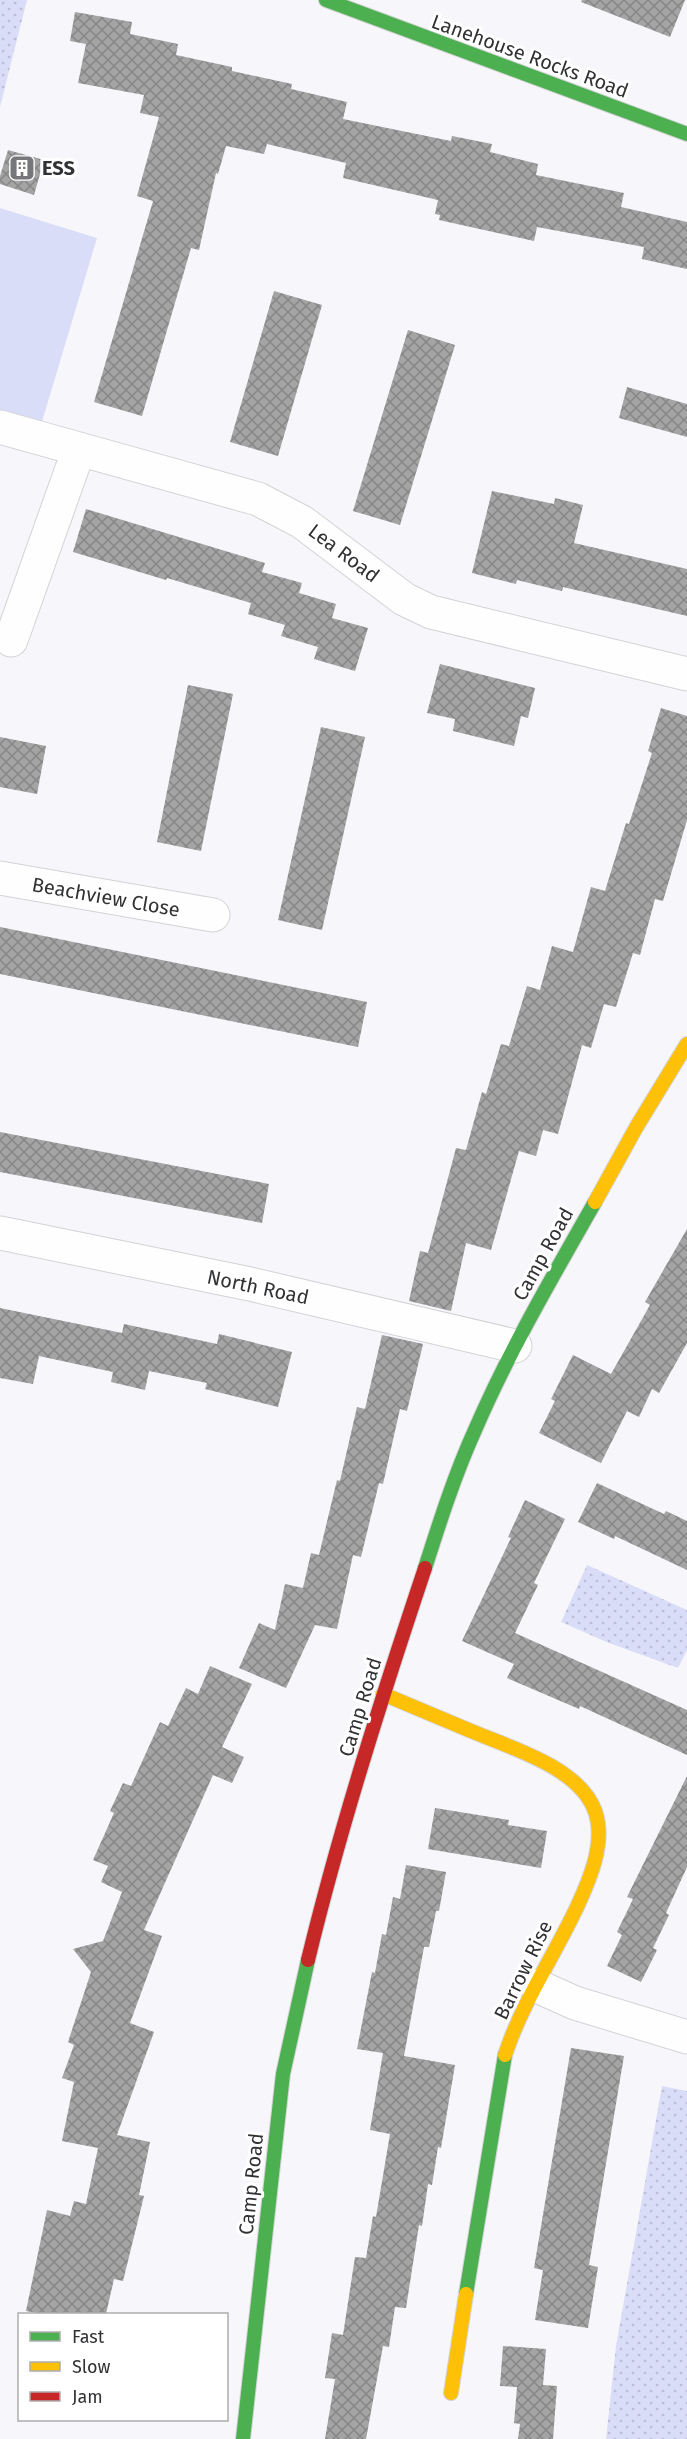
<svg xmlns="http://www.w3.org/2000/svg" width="687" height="2439" font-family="'Fira Sans',sans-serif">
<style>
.grass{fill:url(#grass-dots)}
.green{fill:#d9ddf8}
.building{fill:url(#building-cross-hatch)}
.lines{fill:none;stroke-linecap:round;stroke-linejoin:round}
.street-casing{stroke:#d3d3d6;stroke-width:35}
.fast-casing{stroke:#d3d3d6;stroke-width:16}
.slow-casing{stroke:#d3d3d6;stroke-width:16}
.jam-casing{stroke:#d3d3d6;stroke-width:16}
.street{stroke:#fefefe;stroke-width:33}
.fast{stroke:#4caf50;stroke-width:14}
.slow{stroke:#ffc107;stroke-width:14}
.jam{stroke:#c62828;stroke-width:14}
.labels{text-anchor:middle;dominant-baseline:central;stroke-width:6;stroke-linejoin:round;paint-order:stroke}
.street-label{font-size:20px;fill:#313234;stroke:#fff}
.poi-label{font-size:20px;font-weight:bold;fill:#313234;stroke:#fff;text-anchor:start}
</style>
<defs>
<pattern id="grass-dots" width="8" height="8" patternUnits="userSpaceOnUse" patternTransform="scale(1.5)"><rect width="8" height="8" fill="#d9ddf8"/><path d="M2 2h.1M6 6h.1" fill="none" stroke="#bbbed5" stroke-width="1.8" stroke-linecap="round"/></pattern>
<pattern id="building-cross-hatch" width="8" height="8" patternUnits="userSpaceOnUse" patternTransform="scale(1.5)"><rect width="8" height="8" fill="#a4a4a5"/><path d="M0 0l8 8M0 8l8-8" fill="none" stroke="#868687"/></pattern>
</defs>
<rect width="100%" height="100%" fill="#f7f7fb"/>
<path class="grass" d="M0,0H27L0,107Z
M587,1565L687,1610V1650L678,1668L609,1643L561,1622Z
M662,2086L687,2091V2439H606L616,2346Z"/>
<path class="green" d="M0,208L97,238L41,425L0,410Z"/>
<path class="building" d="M582,0H685L670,37L581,2Z
M75,12L132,22L130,34L178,44L176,55L232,67V71L292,84L291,89L347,102L343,119L451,141L452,136L492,144L490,152L538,164L536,175L624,193L621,207L687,222V269L642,259L644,247L537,227L534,241L439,220L440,215L435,214L438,200L343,178L346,163L267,144L264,154L226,146L218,174L216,173L199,250L191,248L142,416L94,402L153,201L137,196L159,117L140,113L144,95L78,83L86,44L70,41Z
M8,150L44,160L34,195L0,184V176Z
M274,291L322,305L278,456L230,442Z
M408,330L455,345L400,525L353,511Z
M627,387L687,404V437L619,418Z
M492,491L554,504L555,498L583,505L574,543L687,569V616L563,587L562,591L517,580L516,584L472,573Z
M86,509L265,563L262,572L302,583L299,593L336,604L332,618L368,628L355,671L314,659L318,647L281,636L285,625L248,614L251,603L167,578L166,580L73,552Z
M440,664L535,688L528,718L521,716L514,746L453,731L455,719L427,713Z
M188,685L233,694L201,851L157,842Z
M661,708L687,716V820L663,901L655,899L640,955L633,953L616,1007L604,1004L591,1048L582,1045L558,1134L543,1130L536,1156L519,1151L491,1250L466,1243L451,1311L409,1301L420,1251L428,1253L456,1148L466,1150L482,1092L486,1094L501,1044L509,1046L527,986L540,990L552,946L573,952L591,887L605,891L626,823L629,824L652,753L648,751Z
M321,727L365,737L322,930L278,920Z
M0,737L46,746L37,794L0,787Z
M0,927L367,1002L358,1047L0,974Z
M0,1132L269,1184L262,1223L0,1172Z
M687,1229V1343L659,1393L652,1389L639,1417L627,1411L601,1463L539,1433L555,1401L551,1399L573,1355L611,1374L650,1305L645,1302Z
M0,1308L122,1333L124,1324L217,1344L219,1334L292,1352L278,1407L205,1389L207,1383L149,1371L145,1390L111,1382L113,1372L39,1356L33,1384L0,1378Z
M382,1335L423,1344L407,1411L400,1409L383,1484L379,1483L361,1557L353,1555L337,1629L315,1625L286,1688L239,1668L259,1623L275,1630L285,1584L303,1588L311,1553L319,1555L337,1480L340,1481L357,1407L365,1409Z
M597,1483L664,1514L666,1511L687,1521V1570L615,1536L614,1539L578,1522Z
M525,1500L565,1519L534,1583L538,1585L515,1633L687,1710V1755L580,1706L579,1709L507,1678L514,1664L462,1641L511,1538L508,1537Z
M210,1666L252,1684L222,1747L244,1757L232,1783L213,1775L144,1930L162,1936L130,2023L154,2032L117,2135L150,2142L139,2195L144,2196L123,2281L114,2279L106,2314H41L26,2311L47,2210L70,2216L74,2201L86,2204L98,2148L62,2141L74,2082L62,2078L74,2045L68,2042L91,1972L73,1949L103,1941L122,1892L101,1882L108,1866L93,1860L114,1813L110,1811L123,1783L131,1786L160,1722L168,1726L186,1688L198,1694Z
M687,1776V1867L666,1913L669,1915L653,1948L657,1950L641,1982L607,1966L622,1935L617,1932L633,1899L627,1897Z
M435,1808L509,1820L508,1825L547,1831L541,1868L428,1849Z
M406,1865L446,1872L439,1911H436L429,1947H424L404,2056L455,2065L441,2148L438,2147L432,2185L428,2184L422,2226L419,2225L406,2308L395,2307L389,2347L383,2346L366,2439H325L335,2379L325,2378L332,2333L343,2335L355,2257L366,2258L373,2216L376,2217L390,2134L370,2130L383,2053L357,2049L372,1972L375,1973L382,1934L386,1935L393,1897L400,1899Z
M571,2048L624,2056L589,2265L598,2267L588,2328L535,2320L543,2270L534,2268Z
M503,2346L546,2349L543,2385L557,2386L553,2439H518L520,2424L514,2423L517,2387L500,2386Z"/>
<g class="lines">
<g class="street-casing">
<path id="street" d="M0,427L258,499L302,522L404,599L431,612L687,674
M11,640L79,449
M0,878L213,915
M0,1233L250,1284L515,1346
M537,1986L575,2003L687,2037"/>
</g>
<g class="fast-casing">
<path id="fast" d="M326,0L687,134
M425,1568C440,1521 455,1474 475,1430C509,1351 553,1276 595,1202
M466,2294L505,2055
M243,2439L283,2074L308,1960"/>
</g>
<g class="slow-casing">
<path id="slow" d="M595,1202L637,1126L687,1044
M383,1694C412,1706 442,1719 471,1731C511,1748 579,1767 595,1811C606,1842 590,1879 577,1907C554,1956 522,2003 505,2055
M451,2393L466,2294"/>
</g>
<g class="jam-casing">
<path id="jam" d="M308,1960C340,1828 382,1697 425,1568"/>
</g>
<use href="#street" class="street"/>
<use href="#fast" class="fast"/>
<use href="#slow" class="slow"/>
<use href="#jam" class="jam"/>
</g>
<defs>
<g id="building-square" transform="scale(1.35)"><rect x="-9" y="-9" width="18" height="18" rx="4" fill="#76777a" stroke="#fff"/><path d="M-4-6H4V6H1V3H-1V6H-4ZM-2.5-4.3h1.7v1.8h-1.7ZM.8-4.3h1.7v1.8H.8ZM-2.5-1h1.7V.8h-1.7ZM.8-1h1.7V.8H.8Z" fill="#fff"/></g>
</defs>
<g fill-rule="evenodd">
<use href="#building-square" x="22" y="168"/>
</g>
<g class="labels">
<g class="street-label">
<text transform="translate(530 56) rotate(20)">Lanehouse Rocks Road</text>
<text transform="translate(344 553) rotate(37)">Lea Road</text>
<text transform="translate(106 897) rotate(10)">Beachview Close</text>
<text transform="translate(543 1254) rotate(-61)">Camp Road</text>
<text transform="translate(258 1287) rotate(12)">North Road</text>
<text transform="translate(360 1707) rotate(-73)">Camp Road</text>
<text transform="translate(523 1970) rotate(-64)">Barrow Rise</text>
<text transform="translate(251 2184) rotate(-84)">Camp Road</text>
</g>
<g class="poi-label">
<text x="42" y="168">ESS</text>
</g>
</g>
<rect x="18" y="2313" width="210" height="108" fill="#ffffff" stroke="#adadae" stroke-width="1.5"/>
<rect x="30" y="2332" width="30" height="9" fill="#4caf50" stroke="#adadae" stroke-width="1.5"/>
<text x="72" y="2343" font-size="18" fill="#313234">Fast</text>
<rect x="30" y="2362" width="30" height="9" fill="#ffc107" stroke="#adadae" stroke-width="1.5"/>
<text x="72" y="2373" font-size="18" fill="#313234">Slow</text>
<rect x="30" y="2392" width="30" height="9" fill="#c62828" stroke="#adadae" stroke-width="1.5"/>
<text x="72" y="2403" font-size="18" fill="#313234">Jam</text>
</svg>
